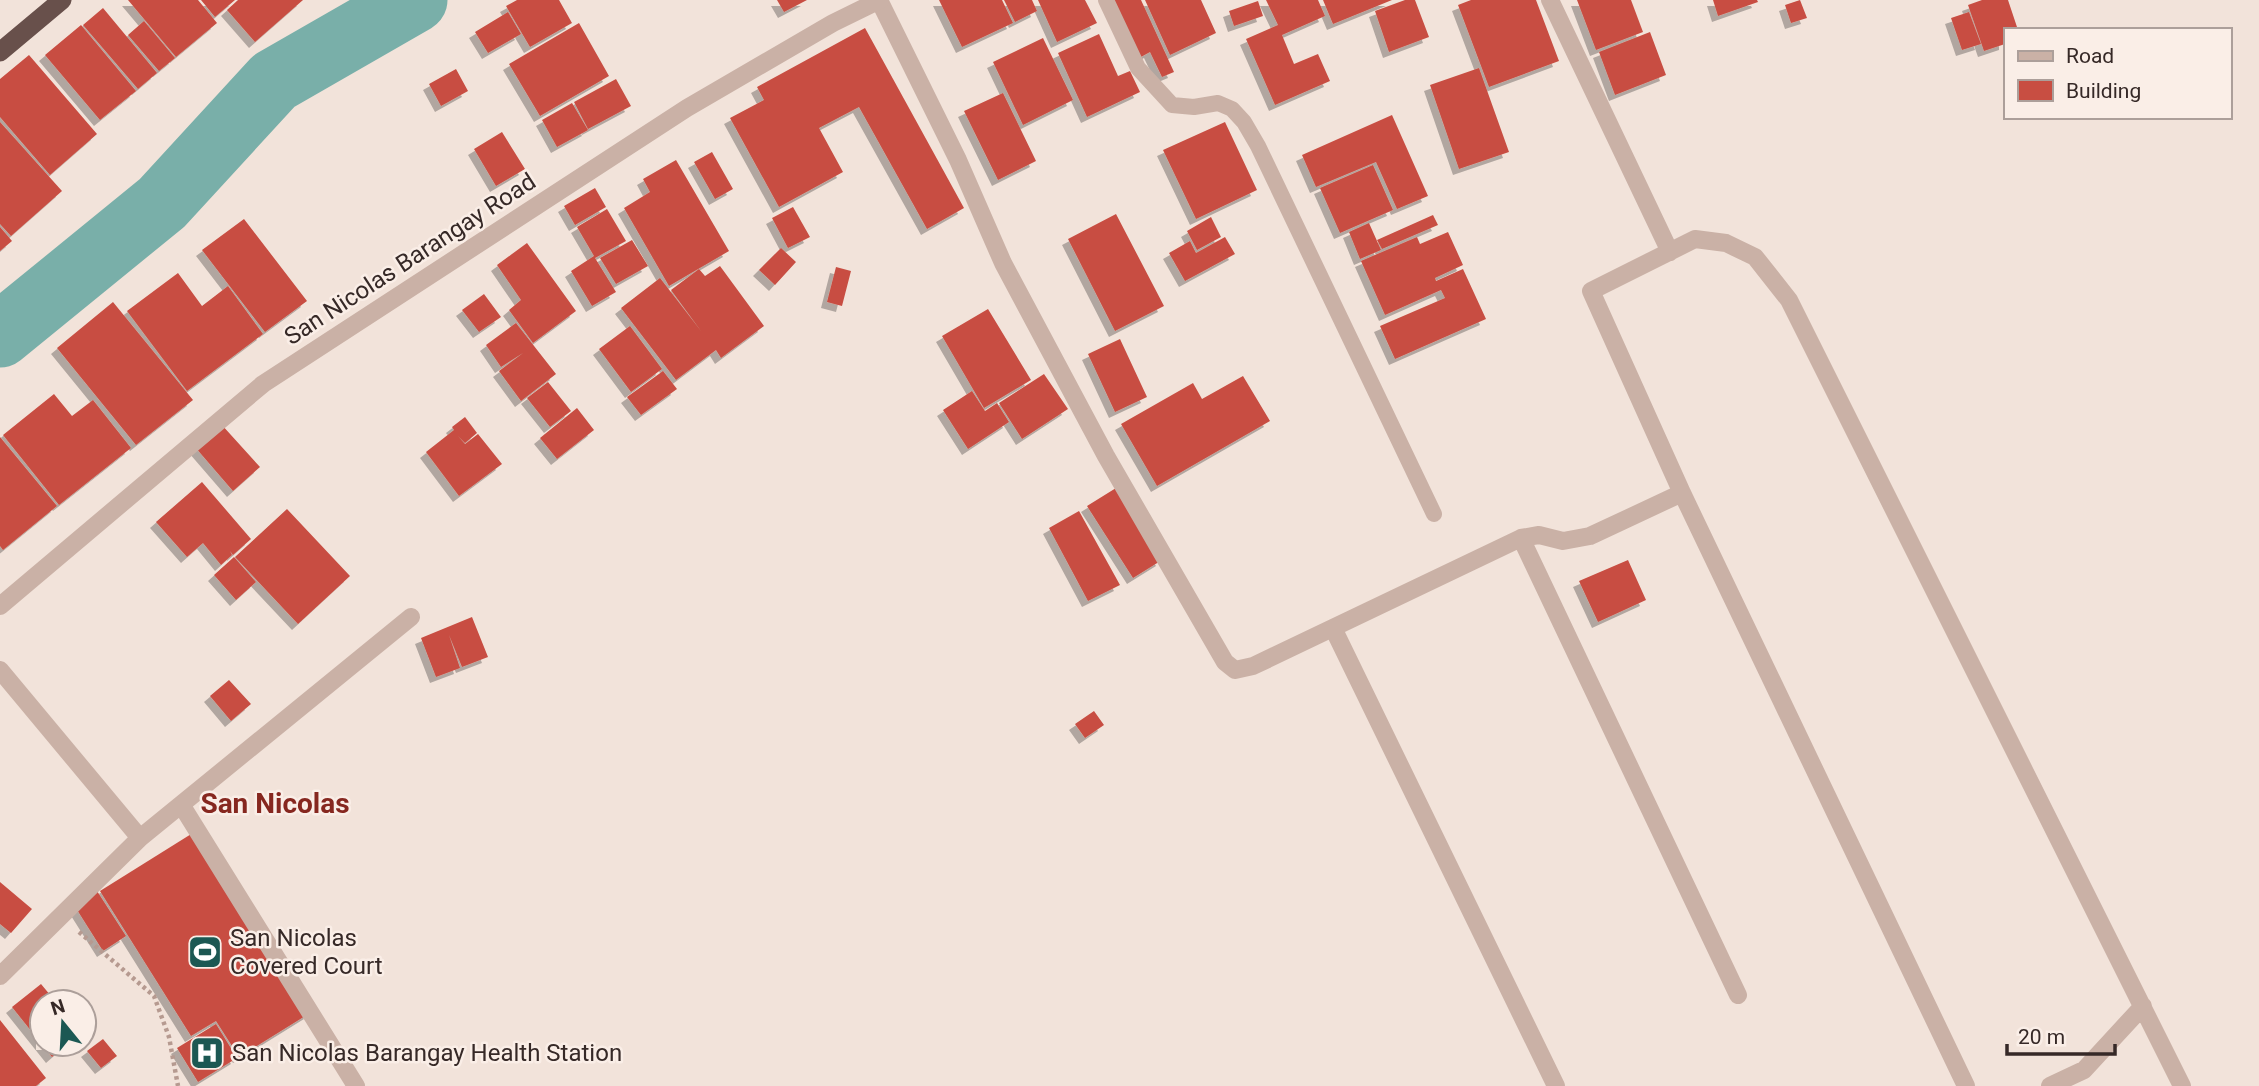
<svg xmlns="http://www.w3.org/2000/svg" width="2259" height="1086" font-family="Roboto,sans-serif">
<style>
.lines{fill:none;stroke-linecap:round;stroke-linejoin:round}
.river{stroke:#79afa9;stroke-width:65}
.building{fill:#c84e42;filter:url(#shadow)}
.path{stroke:#b69a90;stroke-width:4.5;stroke-dasharray:3.5 3.5;stroke-linecap:butt}
.service{stroke:#cab1a6;stroke-width:16}
.minor{stroke:#cab1a6;stroke-width:18}
.tertiary{stroke:#cab1a6;stroke-width:18}
.trunk{stroke:#68504b;stroke-width:19}
.labels{text-anchor:middle;dominant-baseline:central;stroke-width:5;stroke-linejoin:round;paint-order:stroke}
.street-label{font-size:24px;fill:#362927;stroke:#faeee7}
.poi-label{font-size:24px;fill:#362927;stroke:#faeee7;text-anchor:start}
.quarter-label{font-size:28px;font-weight:bold;fill:#86271f;stroke:#faeee7}
</style>
<defs>
<filter id="shadow"><feDropShadow dx="-6" dy="6" stdDeviation="0" flood-color="#0004"/></filter>
</defs>
<rect width="100%" height="100%" fill="#f2e3da"/>
<g class="lines">
<path class="river" d="M0,335L162,203L274,81L415,0"/>
</g>
<path class="building" d="M128,0H198L217,23L176,57Z
M201,0H235L215,17Z
M238,0H303L255,42L227,10Z
M517,0H559L572,23L530,47L506,6Z
M777,0H807L784,12Z
M939,0H1002L1013,23L962,47Z
M1004,0H1032L1037,11L1015,22Z
M1038,0H1085L1097,23L1057,42Z
M1113,0H1141L1174,72L1162,77L1150,52L1139,58Z
M1145,0H1201L1216,33L1170,55Z
M1266,0H1318L1325,16L1282,35L1294,64L1318,54L1330,81L1275,105L1246,39L1278,25Z
M1323,0H1392L1333,24Z
M1405,0H1415L1429,37L1389,52L1375,11Z
M1471,0H1536L1559,61L1489,87L1458,5Z
M1577,0H1631L1643,32L1596,50Z
M1713,0H1757L1758,2L1718,16Z
M1800,0L1807,18L1791,23L1785,5Z
M1982,0H2008L2018,30H2005V44L1984,51L1968,5Z
M1258,1L1263,16L1234,26L1229,11Z
M103,8L157,73L138,89L83,25Z
M508,12L521,34L488,53L475,32Z
M1969,12L1981,44L1962,50L1951,18Z
M144,21L175,58L159,71L128,35Z
M579,23L609,76L540,116L509,64Z
M81,25L136,91L100,120L45,55Z
M865,28L964,208L927,229L859,107L819,128L843,172L779,207L730,118L764,100L757,87Z
M1650,32L1666,75L1615,95L1599,52Z
M1099,34L1118,76L1130,71L1140,92L1087,117L1058,53Z
M1043,38L1073,100L1023,125L993,62Z
M29,55L97,134L50,175L0,117V79Z
M1479,68L1509,152L1459,169L1430,85Z
M456,69L468,91L441,106L429,84Z
M616,79L631,106L588,129L574,102Z
M1003,93L1036,161L998,180L964,111Z
M572,103L588,130L557,147L542,120Z
M1392,115L1428,196L1397,209L1376,162L1316,187L1302,155Z
M0,122L62,191L11,236L0,224Z
M1225,122L1257,190L1196,219L1163,150Z
M502,132L525,169L496,186L474,149Z
M712,152L733,189L715,199L694,162Z
M676,160L729,251L669,286L624,208L650,192L643,179Z
M1373,165L1393,210L1340,233L1320,188Z
M595,188L606,207L575,225L564,206Z
M793,207L810,237L788,248L772,218Z
M607,209L626,241L595,258L616,292L592,306L571,271L594,256L577,227Z
M1116,214L1164,306L1115,331L1068,239Z
M1433,215L1438,225L1382,249L1377,240Z
M1211,217L1221,237L1197,250L1187,231Z
M244,219L307,301L265,332L202,250Z
M1369,223L1381,250L1360,259L1349,232Z
M0,227L12,241L0,251Z
M1448,232L1463,265L1435,278L1436,281L1463,269L1486,319L1395,359L1380,326L1445,298L1441,290L1385,315L1361,261L1417,237L1420,244Z
M1225,237L1235,254L1185,281L1169,253L1190,241L1196,253Z
M632,240L648,266L616,284L600,258Z
M527,243L576,311L533,343L509,310L521,300L497,265Z
M781,248L796,262L775,285L759,270Z
M720,266L764,326L721,358L716,350L676,380L621,308L660,278L701,331L671,290L699,269L705,276Z
M836,267L851,271L842,306L827,302Z
M178,273L202,306L228,286L263,334L187,391L127,311Z
M484,294L501,317L479,332L462,310Z
M113,302L193,400L136,445L57,348Z
M988,309L1031,380L984,408L942,336Z
M516,323L556,374L521,401L499,371L523,353L501,367L486,345Z
M630,326L662,369L631,392L599,349Z
M1120,339L1147,397L1115,412L1088,354Z
M663,371L677,389L641,415L627,397Z
M1044,374L1068,409L1022,439L999,403Z
M1243,376L1270,421L1157,486L1121,424L1193,383L1202,399Z
M548,382L571,411L550,427L527,398Z
M972,391L985,411L997,403L1009,422L968,449L943,410Z
M54,394L72,416L93,400L131,448L59,505L3,435Z
M577,408L594,430L557,459L540,438Z
M465,417L477,433L465,443L458,436L465,444L478,434L502,464L459,496L426,452L454,430L452,427Z
M221,424L260,467L233,491L195,447Z
M0,437L57,506L3,550L0,546Z
M202,482L251,539L233,555L230,551L232,555L221,565L203,543L187,557L156,522Z
M1116,488L1162,560L1133,578L1087,506Z
M287,509L350,576L298,624L235,557Z
M1079,511L1120,585L1088,601L1049,528Z
M234,557L256,582L236,600L214,575Z
M1628,560L1646,600L1598,622L1579,581Z
M472,617L488,657L462,667L449,635L460,668L436,677L421,638Z
M229,680L251,704L231,721L210,696Z
M1094,711L1104,725L1085,738L1075,724Z
M196,831L310,1013L239,1057L216,1021L191,1036L100,891Z
M0,882L32,909L11,933L0,924Z
M97,891L126,936L103,951L74,905Z
M41,984L56,1002H42V1044H67L52,1057L12,1007Z
M0,1020L46,1078L36,1086H0Z
M216,1024L237,1058L198,1082L177,1048Z
M103,1039L117,1056L101,1068L87,1051Z"/>
<g class="lines">
<path class="path" d="M79,932L154,996L169,1037L178,1086"/>
<path class="service" d="M1106,0L1138,68L1172,105L1194,107L1218,103L1232,109L1244,122L1258,146L1434,514"/>
<path class="minor" d="M879,0L958,160L1003,263L1106,456L1225,662L1235,670L1253,666L1521,538L1539,535L1563,541L1590,536L1682,493
M1550,0L1670,252
M1521,538L1738,995
M1333,628L1556,1086
M0,670L140,838
M182,806L356,1086
M0,976L140,838L411,617
M1966,1086L1682,493L1591,291L1695,239L1726,243L1755,257L1789,300L2182,1086
M2050,1086L2084,1070L2143,1006"/>
<path class="tertiary" d="M0,606L263,384L687,108L833,23L880,0"/>
<path class="trunk" d="M0,52L62,0"/>
</g>
<defs>
<g id="stadium-square" transform="scale(1.75)"><rect x="-9" y="-9" width="18" height="18" rx="4" fill="#1c5853" stroke="#faeee7"/><path d="M0-5a6.5 5 0 1 0 0 10a6.5 5 0 1 0 0-10ZM-3.5-1.8h7v3.6h-7Z" fill="#fff"/></g>
<g id="hospital-square" transform="scale(1.75)"><rect x="-9" y="-9" width="18" height="18" rx="4" fill="#1c5853" stroke="#faeee7"/><path d="M-5-5h3v3.5h4V-5h3V5h-3V1.5h-4V5h-3Z" fill="#fff"/></g>
</defs>
<g fill-rule="evenodd">
<use href="#stadium-square" x="205" y="952"/>
<use href="#hospital-square" x="207" y="1053"/>
</g>
<g class="labels">
<g class="street-label">
<text transform="translate(410 259) rotate(-33)">San Nicolas Barangay Road</text>
</g>
<g class="poi-label">
<text x="230" y="938">San Nicolas<tspan x="230" dy="28">Covered Court</tspan></text>
<text x="232" y="1053">San Nicolas Barangay Health Station</text>
</g>
<g class="quarter-label">
<text x="275" y="803">San Nicolas</text>
</g>
</g>
<rect x="2004" y="28" width="228" height="91" fill="#faeee7" stroke="#ac9f9a" stroke-width="2"/>
<rect x="2018" y="51" width="35" height="10" fill="#cab1a6" stroke="#ac9f9a" stroke-width="2"/>
<text x="2066" y="63" font-size="21" fill="#362927">Road</text>
<rect x="2018" y="80" width="35" height="21" fill="#c84e42" stroke="#ac9f9a" stroke-width="2"/>
<text x="2066" y="98" font-size="21" fill="#362927">Building</text>
<g transform="translate(63 1023) rotate(342)"><circle r="33" fill="#faeee7" stroke="#ac9f9a" stroke-width="2"/>
<path d="M0-5L12 26L0 18L-12 26Z" fill="#1c5853"/>
<text y="-10" font-size="19" font-weight="bold" text-anchor="middle" fill="#362927">N</text>
</g>
<path d="M2007 1044v10h108v-10" fill="none" stroke="#362927" stroke-width="3.5"/>
<text x="2018" y="1044" font-size="21" fill="#362927" stroke="#faeee7" stroke-width="5" paint-order="stroke">20 m</text>
</svg>
